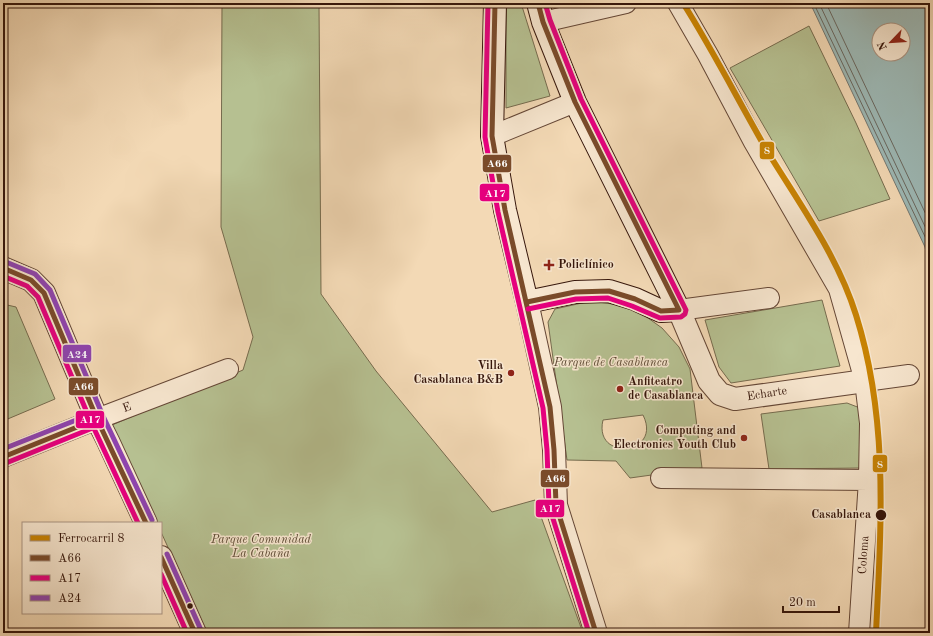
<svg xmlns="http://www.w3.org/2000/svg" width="933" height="636" font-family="'Old Standard TT',serif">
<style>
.green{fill:#b6c091;stroke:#766b4e;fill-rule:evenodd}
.water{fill:#9db9b6;stroke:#747872;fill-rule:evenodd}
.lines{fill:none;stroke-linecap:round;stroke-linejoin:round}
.shore{stroke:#6a6860;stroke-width:1}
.minor-casing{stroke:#654736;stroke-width:22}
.tertiary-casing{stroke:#654736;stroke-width:24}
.secondary-casing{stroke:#36160b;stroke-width:24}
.minor{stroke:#f7e6cf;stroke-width:20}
.tertiary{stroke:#f7e6cf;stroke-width:22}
.secondary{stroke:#f7e6cf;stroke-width:22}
.bus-1-casing{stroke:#f7e6cf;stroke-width:8}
.bus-2-casing{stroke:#f7e6cf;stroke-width:8}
.bus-3-casing{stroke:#f7e6cf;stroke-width:8}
.bus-1{stroke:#7a4b2a;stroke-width:5}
.bus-2{stroke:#e5007d;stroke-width:5}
.bus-3{stroke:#8e44ad;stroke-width:5}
.rail-1-casing{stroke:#f7e6cf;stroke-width:9}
.rail-1{stroke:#c78203;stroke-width:6}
.poi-dot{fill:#8f2418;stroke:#f7e6cf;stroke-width:1.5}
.stop-dot{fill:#36160b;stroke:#f7e6cf;stroke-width:1.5}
.labels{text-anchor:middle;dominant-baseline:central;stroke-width:3;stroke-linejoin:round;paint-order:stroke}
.poi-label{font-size:12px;font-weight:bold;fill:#36160b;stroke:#f7e6cf;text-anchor:start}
.park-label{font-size:12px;font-style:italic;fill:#5c4933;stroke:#f7e6cf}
.street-label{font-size:12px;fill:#36160b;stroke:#f7e6cf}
.stop-label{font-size:12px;font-weight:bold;fill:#36160b;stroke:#f7e6cf;text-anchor:end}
.line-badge{stroke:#f7e6cf;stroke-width:1.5}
.badge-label{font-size:11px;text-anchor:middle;font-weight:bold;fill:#fff}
</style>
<rect width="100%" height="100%" fill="#f3d9b5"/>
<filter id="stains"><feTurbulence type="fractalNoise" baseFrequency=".005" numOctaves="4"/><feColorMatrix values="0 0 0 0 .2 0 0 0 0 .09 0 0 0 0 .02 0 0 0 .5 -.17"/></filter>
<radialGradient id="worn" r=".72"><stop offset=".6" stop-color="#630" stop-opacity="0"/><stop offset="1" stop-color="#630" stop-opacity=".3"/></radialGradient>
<path class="green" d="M222,3H319L321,294L376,371L492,512L535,500L583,633H207L161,532V523H157L112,425L243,370L253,337L221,227Z
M506,3H521L550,96L506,108Z
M809,26L856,123L890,199L819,221L730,68Z
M822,300L840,366L731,383L719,367L705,320Z
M591,301L620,305L632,309L648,318L662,328L679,347L690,369L702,468L630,478L616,461L567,460L548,322L555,309ZM643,415C663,455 593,462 603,420Z
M3,304L16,307L55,399L3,421Z
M847,403L860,408L861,468L769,469L761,414Z"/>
<path class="water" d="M806,3H930V271L925,247L812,7ZM879,30H903V54H879Z"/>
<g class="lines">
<path class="shore" d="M813,3L815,6L929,245L930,251
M819,3L930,237
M826,3L930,223"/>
<g class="minor-casing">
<path id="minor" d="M678,3L708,55L754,142L839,289L865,381L870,423L869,480L859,633
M543,22L626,3
M492,136L575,102
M679,310L769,298
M865,381L909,375
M3,457L97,419L228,369
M661,478L869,480"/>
</g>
<g class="tertiary-casing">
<path id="tertiary" d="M3,268L31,280L44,293L97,419L108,441L146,523
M527,302L550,407L554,450L556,505L596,633
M679,310L709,381L720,394L735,399L865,381
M161,557L195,633"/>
</g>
<g class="secondary-casing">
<path id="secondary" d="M495,3L492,136L505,210L527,302L575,292L609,291L635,299L661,311L679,310L575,102L543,22L538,3"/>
</g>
<use href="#minor" class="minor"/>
<use href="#tertiary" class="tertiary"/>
<use href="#secondary" class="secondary"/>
<g class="bus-1-casing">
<path id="bus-1" d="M495,3L492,136L505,210L550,407L554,450L556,505L596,633
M3,268L31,280L44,293L97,419L146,523
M527,302L575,292L609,291L635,299L661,311L679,310L575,102L543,22L538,3
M3,457L97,419
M161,557L195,633"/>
</g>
<g class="bus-2-casing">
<path id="bus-2" d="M488,3L485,137L498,212L543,408L547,450L549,506L589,633
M3,276L27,286L38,297L91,422L138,523
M528,309L576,299L608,298L632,306L660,318L681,317L685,314L686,310L581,99L550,20L545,3
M6,463L100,425
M161,574L187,633"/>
</g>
<g class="bus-3-casing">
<path id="bus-3" d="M6,262L35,274L50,290L103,416L152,520
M3,449L94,413
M167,554L201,630"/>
</g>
<use href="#bus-1" class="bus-1"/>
<use href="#bus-2" class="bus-2"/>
<use href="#bus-3" class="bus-3"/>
<g class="rail-1-casing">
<path id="rail-1" d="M683,3C714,52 740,104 769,154C801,206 838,257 856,315C889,420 881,525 876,633"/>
</g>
<use href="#rail-1" class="rail-1"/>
</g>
<g class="poi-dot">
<path d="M547 259h4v4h4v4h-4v4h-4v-4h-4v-4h4z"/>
<circle cx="511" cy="373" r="4"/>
<circle cx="620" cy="389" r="4"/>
<circle cx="744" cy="438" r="4"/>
</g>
<g class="stop-dot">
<circle cx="881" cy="515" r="6"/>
<circle cx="190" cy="606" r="3.5"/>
</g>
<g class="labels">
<g class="poi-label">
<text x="558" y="265">Policlínico</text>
<text x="503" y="366" text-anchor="end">Villa<tspan x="503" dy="14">Casablanca B&amp;B</tspan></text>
<text x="628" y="382">Anfiteatro<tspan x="628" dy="14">de Casablanca</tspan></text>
<text x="736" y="431" text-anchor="end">Computing and<tspan x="736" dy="14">Electronics Youth Club</tspan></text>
</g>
<g class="park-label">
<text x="611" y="363">Parque de Casablanca</text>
<text x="261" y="540">Parque Comunidad<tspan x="261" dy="14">La Cabaña</tspan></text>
</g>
<g class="street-label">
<text transform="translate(767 394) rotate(-9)">Echarte</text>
<text transform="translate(127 408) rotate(-21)">E</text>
<text transform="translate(864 555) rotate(-86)">Coloma</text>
</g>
<g class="stop-label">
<text x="871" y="515">Casablanca</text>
</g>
</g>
<g class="line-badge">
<rect x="759" y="141" width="16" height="19" rx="4" fill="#c78203"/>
<rect x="482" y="154" width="30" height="19" rx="4" fill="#7a4b2a"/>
<rect x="479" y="183" width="31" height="19" rx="4" fill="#e5007d"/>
<rect x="62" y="344" width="30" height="19" rx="4" fill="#8e44ad"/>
<rect x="68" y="377" width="31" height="19" rx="4" fill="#7a4b2a"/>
<rect x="75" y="410" width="30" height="19" rx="4" fill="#e5007d"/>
<rect x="872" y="454" width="16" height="19" rx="4" fill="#c78203"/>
<rect x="540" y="469" width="30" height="19" rx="4" fill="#7a4b2a"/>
<rect x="535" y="499" width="30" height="19" rx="4" fill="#e5007d"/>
</g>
<g class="badge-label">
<text x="767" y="154">8</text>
<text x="497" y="167">A66</text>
<text x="495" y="197">A17</text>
<text x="77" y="358">A24</text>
<text x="83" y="390">A66</text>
<text x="90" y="423">A17</text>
<text x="880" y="468">8</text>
<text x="555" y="482">A66</text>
<text x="550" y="512">A17</text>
</g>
<rect width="933" height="636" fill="none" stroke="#f3d9b5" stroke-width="16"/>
<rect x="4" y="4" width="925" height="628" fill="none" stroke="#36160b" stroke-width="2"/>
<rect x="8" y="8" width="917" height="620" fill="none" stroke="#36160b"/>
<rect x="22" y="522" width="140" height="92" fill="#f7e6cf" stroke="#aa9381"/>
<rect x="30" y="535" width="20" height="6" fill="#c78203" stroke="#aa9381"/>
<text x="58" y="542" font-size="12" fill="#36160b">Ferrocarril 8</text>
<rect x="30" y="555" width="20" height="6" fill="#7a4b2a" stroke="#aa9381"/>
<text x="58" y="562" font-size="12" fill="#36160b">A66</text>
<rect x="30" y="575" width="20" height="6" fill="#e5007d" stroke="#aa9381"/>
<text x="58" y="582" font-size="12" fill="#36160b">A17</text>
<rect x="30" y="595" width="20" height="6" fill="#8e44ad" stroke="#aa9381"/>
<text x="58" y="602" font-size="12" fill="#36160b">A24</text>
<g transform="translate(891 42) rotate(245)"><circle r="19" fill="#f7e6cf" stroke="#aa9381"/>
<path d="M0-3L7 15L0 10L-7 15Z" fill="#8f2418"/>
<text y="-6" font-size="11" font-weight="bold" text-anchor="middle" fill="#36160b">N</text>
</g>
<path d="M783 606v6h56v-6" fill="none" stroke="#36160b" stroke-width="2"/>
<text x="789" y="606" font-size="12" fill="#36160b" stroke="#f7e6cf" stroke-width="3" paint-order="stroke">20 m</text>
<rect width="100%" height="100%" filter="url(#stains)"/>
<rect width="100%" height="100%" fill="url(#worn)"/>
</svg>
